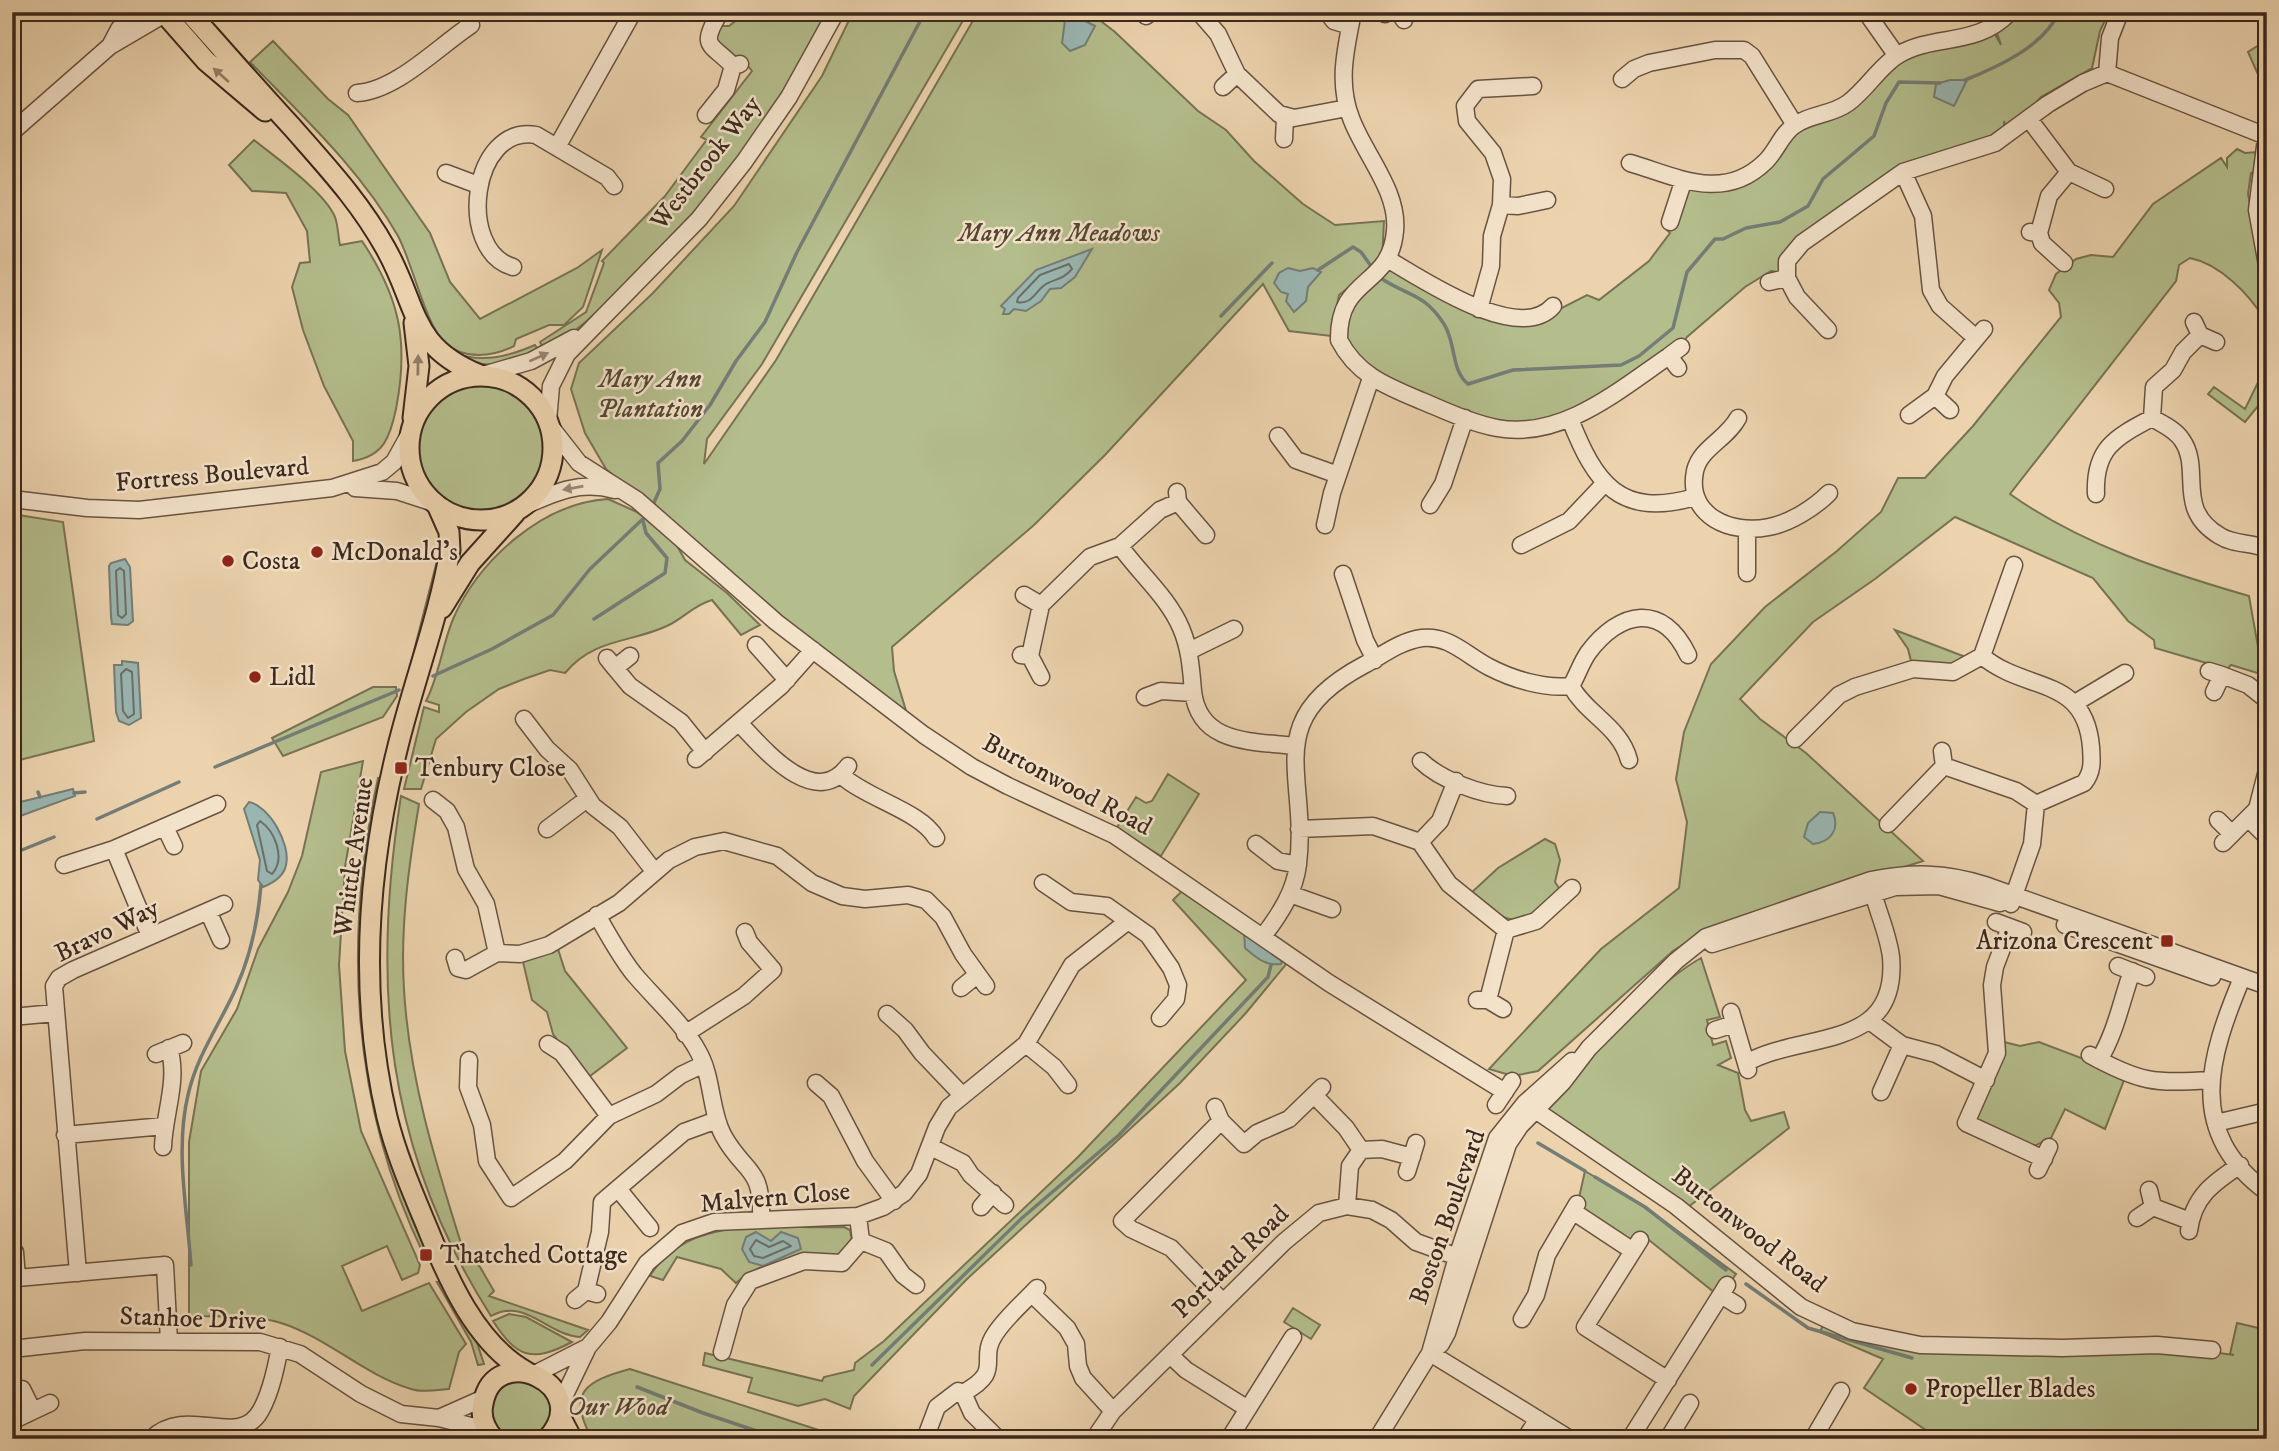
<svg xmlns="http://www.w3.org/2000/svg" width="2279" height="1451" font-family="'IM FELL DW Pica',serif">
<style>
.green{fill:#b4bd8c;stroke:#787254;stroke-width:2}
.water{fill:#9ab6b2;stroke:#747d76;stroke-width:2}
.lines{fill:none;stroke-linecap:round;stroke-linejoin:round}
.shore{stroke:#6b6f68;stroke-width:2}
.stream{stroke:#747d76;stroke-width:3.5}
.minor-casing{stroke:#685341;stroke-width:19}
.major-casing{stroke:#3c281d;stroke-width:23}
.minor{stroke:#f3e2ca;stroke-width:16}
.major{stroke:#ecd3ae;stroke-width:19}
.oneway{fill:#947e66}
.oneway2{fill:#988574}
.poi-dot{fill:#8f2418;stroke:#f3e2ca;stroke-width:2.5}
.labels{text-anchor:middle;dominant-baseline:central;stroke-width:5;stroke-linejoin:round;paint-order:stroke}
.street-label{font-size:26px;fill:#3c281d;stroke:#f3e2ca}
.park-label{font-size:26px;font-style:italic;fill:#544633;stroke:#f3e2ca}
.poi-label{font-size:26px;fill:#3c281d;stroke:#f3e2ca;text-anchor:start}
</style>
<rect width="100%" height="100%" fill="#ecd3ae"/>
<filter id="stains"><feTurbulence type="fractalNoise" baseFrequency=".00286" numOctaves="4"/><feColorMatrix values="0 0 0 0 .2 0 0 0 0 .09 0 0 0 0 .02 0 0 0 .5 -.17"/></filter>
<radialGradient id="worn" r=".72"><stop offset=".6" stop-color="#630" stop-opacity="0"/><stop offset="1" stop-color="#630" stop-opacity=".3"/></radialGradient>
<path class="green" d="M727,12H828C805,55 783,98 754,137C722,183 685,223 646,263C615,296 584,328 545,351L540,342L586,312L604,263L602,261L665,196L705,142L714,144L701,137L752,71C741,54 721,55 714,39L720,26H729L738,19Z
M853,12H968L762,364L707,439L704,464L776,360L978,12H1089L1115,32L1198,111L1226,130L1254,161L1303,204L1335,225L1384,221L1382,261L1339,295L1331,336L1289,331L1263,284L1105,455L1034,525L892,647L894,671L907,714L796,633L606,469L585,433L571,389L579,363L653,293L734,206L822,76Z
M2019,12H2109L2100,31L2092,68L2041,97L2008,135L2004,121L2005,138L1904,172L1835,219L1781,272L1771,271L1745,287L1687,337L1675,354L1589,410L1528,429L1465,418L1371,378L1346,353L1344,303L1389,260L1495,310L1556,311L1587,295L1599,300L1649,261L1670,233L1665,228L1683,182L1745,177L1795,125L1820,117L1897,56L1992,29L2001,45L1997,33Z
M2267,40V76L2260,79L2248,52Z
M273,41L328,99L348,115L430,233L450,282L480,319L577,268L602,250L583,307L564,325H549L516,339L514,346C493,357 464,360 445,343C426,326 412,262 398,236C360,169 303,117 250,62Z
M254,140C275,157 325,192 335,217C338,225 338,236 340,245L362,241C400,298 409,342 396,409C390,437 384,456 353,461V441L324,386L303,330L292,287L300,263L310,262L307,231L286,193L252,191L229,165Z
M2237,149L2245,153L2257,152L2256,171L2251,173L2248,194L2262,269L2267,278V337L2259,328L2265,320C2249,294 2220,264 2190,258L2179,265L2176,281L2010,494C2080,544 2166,572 2249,596L2261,664L2267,668V676L2231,665L2227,669L2155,648L2154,640L2128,621L2093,578L1955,517L1875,579L1813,622L1740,699L1760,719L1806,753L1923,861L1706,930L1673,951L1538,1071L1513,1076L1489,1069L1601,949L1679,888L1687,822L1676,779L1684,732L1711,664L1765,607L1837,551L1881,512L1898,478H1925L1973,426L2061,317L2059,303L2049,290L2056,274L2076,259L2091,255L2113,257L2153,204L2221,158L2227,167V158Z
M535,345L540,353C504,363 488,373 453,353C483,363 507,357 535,345Z
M2267,364V404L2262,401L2245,422L2208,394L2214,387L2245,409Z
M417 449a64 64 0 1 1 128 0a64 64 0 1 1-128 0Z
M608,499L637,512L676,544L685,560L727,593L760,625L741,635L712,600C694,605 685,617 669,625C633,643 595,637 565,673L550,670L524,679L499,689L466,712L436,739L421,789H404L424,707L439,712V705L426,701C439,676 442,646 453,619C479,560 542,503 608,499Z
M12,514L63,522L94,741L12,762Z
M438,557L444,558L404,690Z
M1895,630L1976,661L1913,669L1908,649Z
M373,687H396L397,696L383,717L283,756L272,738Z
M363,761L345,867L339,965L345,1051L361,1131L420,1265L418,1273L402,1280L387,1246L342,1266L362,1311L429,1283L466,1344L459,1352L449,1389C437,1390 422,1393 411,1389C364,1375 328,1338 281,1323C252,1314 219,1317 189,1316V1142L201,1071L237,1009L258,949L288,892L302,856L321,772Z
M1168,774L1199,794L1161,856L1116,829L1136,797L1146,803L1152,801Z
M378,778L384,779L362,982L427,1251L424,1255C351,1105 343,940 378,778Z
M401,796L419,804C409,865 400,926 404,989C409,1080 437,1167 464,1253L480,1267L494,1291L489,1296L588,1330L580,1337C547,1335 525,1297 491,1316C385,1150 371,986 401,796Z
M1545,839L1555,844L1560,860L1555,882L1561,891C1521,929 1513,928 1469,895L1498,868Z
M1190,883L1293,956L1245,1014L1180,1083L967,1279L854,1396L850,1409L825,1399L798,1406L748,1392L752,1378L703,1365L705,1353L822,1381L824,1377L854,1370L855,1363L884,1341L1078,1157L1246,980L1173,900Z
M558,949L565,971L627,1048L586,1079L553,1034L547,1012L532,1000L523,962Z
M1701,958L1720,1017L1707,1020L1713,1045L1726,1041L1731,1058L1718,1065L1738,1073L1745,1110L1751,1121L1784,1112L1789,1128L1687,1208L1544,1109C1589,1061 1645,990 1701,958Z
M2004,1042L2020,1046L2039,1042L2126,1075L2105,1129L2065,1109L2051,1138L2032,1147L1984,1125L1977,1118C1982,1091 2000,1069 2004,1042Z
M1585,1171L1645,1207L1736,1274L1720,1297L1639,1232L1625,1245L1576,1211Z
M844,1227L850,1230L852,1240L842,1257C807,1257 763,1257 736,1283L721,1269L677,1257L663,1280L650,1276C689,1211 780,1230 844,1227Z
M437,1282L443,1283L476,1340L484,1364L478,1365L471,1342Z
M1293,1308L1320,1325L1311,1339L1284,1322Z
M509,1314L526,1317L572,1342C532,1363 517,1358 493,1321Z
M1825,1321L1874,1336L2157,1345L2234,1355L2230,1354L2237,1323L2267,1330V1439H1939L1864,1388L1883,1359L1820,1332Z
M630,1369L822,1431L829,1439H592C566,1392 586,1381 630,1369Z
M491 1411a30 30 0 1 1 60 0a30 30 0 1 1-60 0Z"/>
<path class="water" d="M1073,15L1095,26L1085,45L1070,51L1062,43L1065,20Z
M1950,80H1967L1954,106L1934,97L1936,84Z
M1092,249L1075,277L1061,288L1050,289L1041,301L1026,311L1014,309L1009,314H1003L1005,309L1001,306L1036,270Z
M1288,268L1300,271L1313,268L1321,272L1308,287L1306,301L1294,312L1286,301L1288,294L1281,292L1274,283L1279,273Z
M125,559L130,567L133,621L128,625L112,624L111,617L109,566L111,563Z
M122,661L138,663L141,718L129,725L119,721L116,712L114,665H122Z
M73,789L75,796L12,819V804Z
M249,802C269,806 291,844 286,865C284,876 273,883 263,887L258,880L260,860L244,809Z
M1820,812L1833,813C1840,829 1831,842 1813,844L1804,837L1808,823Z
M1244,931L1283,958L1281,964C1265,966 1257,958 1245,948Z
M756,1232L771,1241L781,1232L798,1238L801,1249L763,1266L749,1262L742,1249L746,1237Z"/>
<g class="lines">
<path class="shore" d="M1069,264L1072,269C1063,279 1059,278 1048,283C1037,287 1033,306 1017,302L1018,298L1040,275Z
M120,568L124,571L126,614L122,618L118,615L116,571Z
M126,669L132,672L134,714L128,718L123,711L121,674Z
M260,821C275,831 286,859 272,874L267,871L257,825Z
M756,1240L769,1247L783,1241L791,1246L763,1258L754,1256L750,1249Z"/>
<path class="stream" d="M1965,80C1998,67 2044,46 2059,12
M1318,270L1353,247L1361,252L1371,266
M1382,279C1408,296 1424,293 1444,324C1456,342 1451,371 1468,384L1513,370L1621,365L1639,356L1673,328L1687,272L1715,239H1723L1746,228L1780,222L1808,206L1823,179L1874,136L1886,103L1899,82L1940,83
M1221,316L1272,263
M652,507L660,489L658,463L682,441L710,405L736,361L765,322L797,252L925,12
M594,619L665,573L667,558L646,533L643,521
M433,676L492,649L553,615L590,569L646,516
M215,767L399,690
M38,792L40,797
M74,793L85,792
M97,819L179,782
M12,854L54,837
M1538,1143L1585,1171
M1595,1177L1645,1207L1726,1270
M191,1265C187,1209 175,1149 188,1095C197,1055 220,1024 236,988C251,955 258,921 261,885
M1746,1284L1808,1328L1912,1358
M872,1365L1022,1218L1119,1135L1268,977L1271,965
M637,1387L703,1413L781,1439"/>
<g class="minor-casing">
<path id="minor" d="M1199,12L1218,34L1237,74L1279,114L1294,118L1347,108
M1327,12L1334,21L1350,26
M1353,12C1346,48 1337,82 1351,118C1364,154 1399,191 1395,231C1390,289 1338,275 1339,340C1357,375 1386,386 1422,401C1446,411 1471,423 1497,428C1562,440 1619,390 1669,356
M1399,12L1404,20
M1866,12L1897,56
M719,14C699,48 711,43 733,66
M1385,14L1387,12
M1146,16L1151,12
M110,46L119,29L135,12
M2107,73L2110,38L2120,12
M1622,79L1634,69L1649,63L1715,50H1744L1752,56L1795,125
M1223,87L1237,74
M357,93C396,91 439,46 471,25L463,12
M706,115L726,90L733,66L740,64
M2029,119L2069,172L2049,196L2039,233
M2267,131L2257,210L2267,265
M12,132L110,46L168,12
M1284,139L1285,118
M557,147L633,12
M1630,163C1675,176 1723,203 1765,162C1776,152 1782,133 1795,125C1810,114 1832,115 1848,103C1866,90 1879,67 1898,55C1935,33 1976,48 2010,12
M1903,172L1923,216L1931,290L1940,306L1976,338
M2069,172L2105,189
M446,173L478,185
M1501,205L1518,206L1547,200
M1670,222L1683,182
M2030,232L2039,233L2042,243L2064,263
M1389,260C1422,279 1519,345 1553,306
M513,267C456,251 471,124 536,135L607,177L614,186
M1787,278V261L1802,243L1903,172L1995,143L2048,104L2083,83L2107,73L2266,136
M1769,282L1787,278L1797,297L1828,330
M1479,309L1491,266L1492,236L1501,205L1502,179L1493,153L1467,121L1465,106L1478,89L1533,86
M2194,322L2200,335L2216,342
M1678,368L1669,356L1681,347
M483,375L531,361L574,338
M1935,396L1945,376L1984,329
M1909,415L1935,396L1950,410
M1738,418C1727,439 1700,448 1695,471C1686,516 1731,535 1769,527C1790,523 1814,508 1829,493
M2152,418C2162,424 2175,429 2182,440C2203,470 2174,509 2220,536C2234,545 2252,542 2267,549
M1570,419C1595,483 1620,519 1695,497
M548,421L551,386L567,354L699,219L744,162L789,97L836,12
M550,426L579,463L637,500L776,622L924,735L972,767L1008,786L1114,835L1329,983L1505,1092
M1278,436L1296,460L1338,475
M355,488L397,491L434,503
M1177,492L1178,502L1206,535
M2096,494C2094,448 2116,437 2152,418L2154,387L2173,370L2183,352L2200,335
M12,499L87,508L139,510L332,488L382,472L394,462L409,435
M1430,505L1443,484L1465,418
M520,508C553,493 579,480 615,490
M1325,525L1332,493L1371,378
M1521,545L1569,521L1604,484
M1120,546C1139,573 1168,597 1181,628C1190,649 1191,669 1193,691C1199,745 1253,741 1295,746
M1747,573V529
M1343,574L1365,640L1375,660
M1024,595L1041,605L1030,656
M1041,605L1090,557L1120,546L1160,510L1178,502
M756,645L787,680
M1189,651L1234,629
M1021,655L1030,656L1041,677
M1982,656L2014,565
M607,658L615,668L630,656
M615,668L630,686L681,722L705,752
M2209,671L2222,675L2214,692
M2222,675L2248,685L2267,700
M1145,697L1161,691L1193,693
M2075,703L2125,673
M524,719L547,749L570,770L593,806L620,827L654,871
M740,724C764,749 815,811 848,766
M1795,739L1839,695L1855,687L1913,669L1953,672L1982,656C2026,693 2085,675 2091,747C2092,761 2093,772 2084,783L2036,804
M696,759L781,686L813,650
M1629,760C1620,726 1587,715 1571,686C1577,676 1581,663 1588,653C1620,610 1663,602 1688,655
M1421,761C1441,780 1481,795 1507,796
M1944,766L2016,791L2036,804L2032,844L2011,904
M841,775C867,799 921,811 936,838
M433,800L447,811L456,827L466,869L486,904L497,953
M2249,819L2267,837
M2218,820L2232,834
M1888,824L1944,766L1942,751
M165,827L174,846
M547,829L587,799
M1299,829L1373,826L1420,842L1449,884L1506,930
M1420,842L1440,821L1456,781
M2223,843L2257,809L2267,770
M1256,844L1278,861L1298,865
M114,849L150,936
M64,865L114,849L217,804
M1043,883L1071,902L1107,906L1148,935L1171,968L1178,985L1176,999L1160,1018
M1290,894L1332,909
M597,915C609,936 619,955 634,974C655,999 684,1024 699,1053C713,1079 710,1110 723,1135C744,1174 763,1165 761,1220
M1996,922L2023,932
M2065,925L2212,977
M2010,927L1995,967L1992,985L1997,1053L1966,1123L2044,1159
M1264,935C1280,914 1295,891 1298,864C1309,774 1259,721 1364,665C1383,655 1400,641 1422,638C1449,635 1466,655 1489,667C1512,679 1544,689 1571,686
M221,940L208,911L224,904
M1712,944L1895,887L1939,886L2000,903
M455,958L458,968L466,970L497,953L520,954L549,945L619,903L669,860L695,847L724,841L777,856L812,883L842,896L865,899L908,895L926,900L943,917L963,954L986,986
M2118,966L2146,977
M2242,978C2209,1057 2185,1132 2267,1192
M961,988L977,975
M1477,1000H1488L1503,1009
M1488,1000L1506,930L1536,921L1572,888
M1731,1012L1748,1070
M887,1014L905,1030L922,1053L962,1095
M12,1017L55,1013
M1871,1022L1902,1045L1936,1054L1986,1080
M1715,1030L1734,1024
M685,1034L744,996L773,970L749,942L745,932
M548,1044L562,1053L609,1116
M1026,1044L1054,1067L1068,1085
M156,1054L183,1043
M2090,1055C2139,1082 2154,1084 2210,1080
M469,1060L468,1087L482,1125L487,1161L511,1198L565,1161L609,1116L656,1094L681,1075L704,1064
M2099,1060C2116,1032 2121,1002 2132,971
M1746,1063C1803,1031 1899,1052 1891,957C1888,932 1876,909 1871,884
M816,1083L831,1096L865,1161L894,1201
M1881,1092L1902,1045
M1314,1095L1346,1128L1361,1150L1350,1166L1347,1206
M1525,1103L1676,1206L1801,1307L1852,1331L1920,1345L2062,1348L2157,1345L2212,1350
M1496,1105L1512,1081
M1215,1107L1221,1121L1244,1144L1257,1133L1289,1119L1322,1087
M1221,1121L1122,1221L1131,1229L1171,1248L1223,1302
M2216,1123L2267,1111
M65,1135L164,1126
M163,1147C164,1114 179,1080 169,1048
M931,1147L963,1163L971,1175L1005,1205
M1361,1150L1382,1149L1412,1157
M2038,1170L2049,1147
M1407,1172L1416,1143
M619,1190L650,1228
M981,1207L993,1193
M2153,1207L2190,1221
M1574,1212L1633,1251
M2137,1218L2153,1207L2149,1190
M2189,1231C2193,1197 2213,1183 2240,1165
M1640,1240L1585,1327L1668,1380
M861,1241L886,1251L903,1275L916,1285
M78,1273L54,986L59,978L73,970L208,911
M17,1278L165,1265L169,1341
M12,1279L17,1278L15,1252
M586,1291L600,1232L602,1202L684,1132L717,1120
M1032,1294L1067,1328L1076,1344L1078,1366L1083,1378L1113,1411
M1721,1295L1737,1305
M575,1300L586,1291L597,1294
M1522,1319L1536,1295L1547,1255L1577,1204
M12,1349L85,1341L260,1342L300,1354L361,1394L401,1414L439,1418L487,1430
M722,1352L735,1305L750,1281L804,1261L842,1263L861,1241L858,1216
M1430,1353L1457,1257L1497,1138L1525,1103L1572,1061
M1430,1353L1570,1439
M1170,1355L1186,1370L1248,1409
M535,1374L588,1347
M22,1389L33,1411L50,1403
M963,1393L972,1413L998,1439
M560,1405L588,1347L609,1322L647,1263L682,1233L714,1222L858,1216L883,1207L904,1193L919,1174L937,1127L949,1107L1026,1044L1072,965L1128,921
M439,1418L484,1398
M12,1421L33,1411
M151,1439C188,1403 239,1451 261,1410C271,1392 276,1367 280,1347
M925,1439L937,1407L958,1391L963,1393C1005,1370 977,1361 995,1334C1006,1317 1023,1303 1037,1288
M1094,1439L1113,1411L1284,1242L1319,1213L1347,1206L1372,1210L1391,1220L1416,1242L1469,1261
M1229,1439L1293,1337
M1377,1439L1430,1353L1441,1344L1447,1333L1508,1144L1520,1126L1563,1082L1589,1048L1676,961L1706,937L1871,880C1911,872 1945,872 1985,885L2267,986
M1525,1439L1538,1419
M1630,1439L1727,1285
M1668,1439L1690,1403
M1813,1439L1841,1391"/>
</g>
<g class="major-casing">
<path id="major" d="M163,12L206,61L265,111
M189,12C223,50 257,89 292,127C327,167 360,202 386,249C419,308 409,346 480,375
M409 448a72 72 0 1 1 144 0a72 72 0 1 1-144 0Z
M413,418L419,366L414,323
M437,505L449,532L450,550C439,617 413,683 397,750C367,871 358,994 387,1117C396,1154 412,1191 427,1227C448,1279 476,1344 527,1372
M442,608L470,563L515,513
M560,1416L572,1439
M494,1439C485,1429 480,1417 483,1404C494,1338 597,1386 547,1439"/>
</g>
<use href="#minor" class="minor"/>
<use href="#major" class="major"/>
</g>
<defs><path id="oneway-solid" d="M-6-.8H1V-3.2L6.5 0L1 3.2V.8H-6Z" transform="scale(1.75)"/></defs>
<g class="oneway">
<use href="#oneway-solid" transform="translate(221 75) rotate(-138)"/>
<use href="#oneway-solid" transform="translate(418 365) rotate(-89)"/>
</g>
<g class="oneway2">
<use href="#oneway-solid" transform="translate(539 357) rotate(-24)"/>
<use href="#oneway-solid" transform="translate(573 488) rotate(170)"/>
</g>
<g class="poi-dot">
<circle cx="317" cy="552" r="7"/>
<circle cx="228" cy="561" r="7"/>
<circle cx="255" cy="677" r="7"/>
<rect x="394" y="761" width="14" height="14" rx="3.5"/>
<rect x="2160" y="934" width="14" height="14" rx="3.5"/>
<rect x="419" y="1248" width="14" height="14" rx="3.5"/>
<circle cx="1911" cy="1389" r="7"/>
</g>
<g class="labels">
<g class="street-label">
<text transform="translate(706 163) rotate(-52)">Westbrook Way</text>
<text transform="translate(212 475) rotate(-5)">Fortress Boulevard</text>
<text transform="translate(1067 785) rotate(28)">Burtonwood Road</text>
<text transform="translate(354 857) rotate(-82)">Whittle Avenue</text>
<text transform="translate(107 931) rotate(-26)">Bravo Way</text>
<text transform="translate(775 1198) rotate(-5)">Malvern Close</text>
<text transform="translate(1448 1217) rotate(-71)">Boston Boulevard</text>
<text transform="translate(1749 1230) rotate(38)">Burtonwood Road</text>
<text transform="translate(1231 1262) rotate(-44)">Portland Road</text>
<text transform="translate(193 1319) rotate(2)">Stanhoe Drive</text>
</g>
<g class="park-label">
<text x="1059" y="233">Mary Ann Meadows</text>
<text x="650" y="379">Mary Ann<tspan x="650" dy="30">Plantation</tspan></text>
<text x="618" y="1407">Our Wood</text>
</g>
<g class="poi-label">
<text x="331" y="552">McDonald's</text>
<text x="242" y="561">Costa</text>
<text x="269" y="677">Lidl</text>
<text x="415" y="768">Tenbury Close</text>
<text x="2153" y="941" text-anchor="end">Arizona Crescent</text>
<text x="440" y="1255">Thatched Cottage</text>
<text x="1925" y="1389">Propeller Blades</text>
</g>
</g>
<rect width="2279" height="1451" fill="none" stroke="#ecd3ae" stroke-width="42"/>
<rect x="14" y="14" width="2251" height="1423" fill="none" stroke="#3c281d" stroke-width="3.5"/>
<rect x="21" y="21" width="2237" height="1409" fill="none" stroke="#3c281d" stroke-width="2"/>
<rect width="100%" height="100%" filter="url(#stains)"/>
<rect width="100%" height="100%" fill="url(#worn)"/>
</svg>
